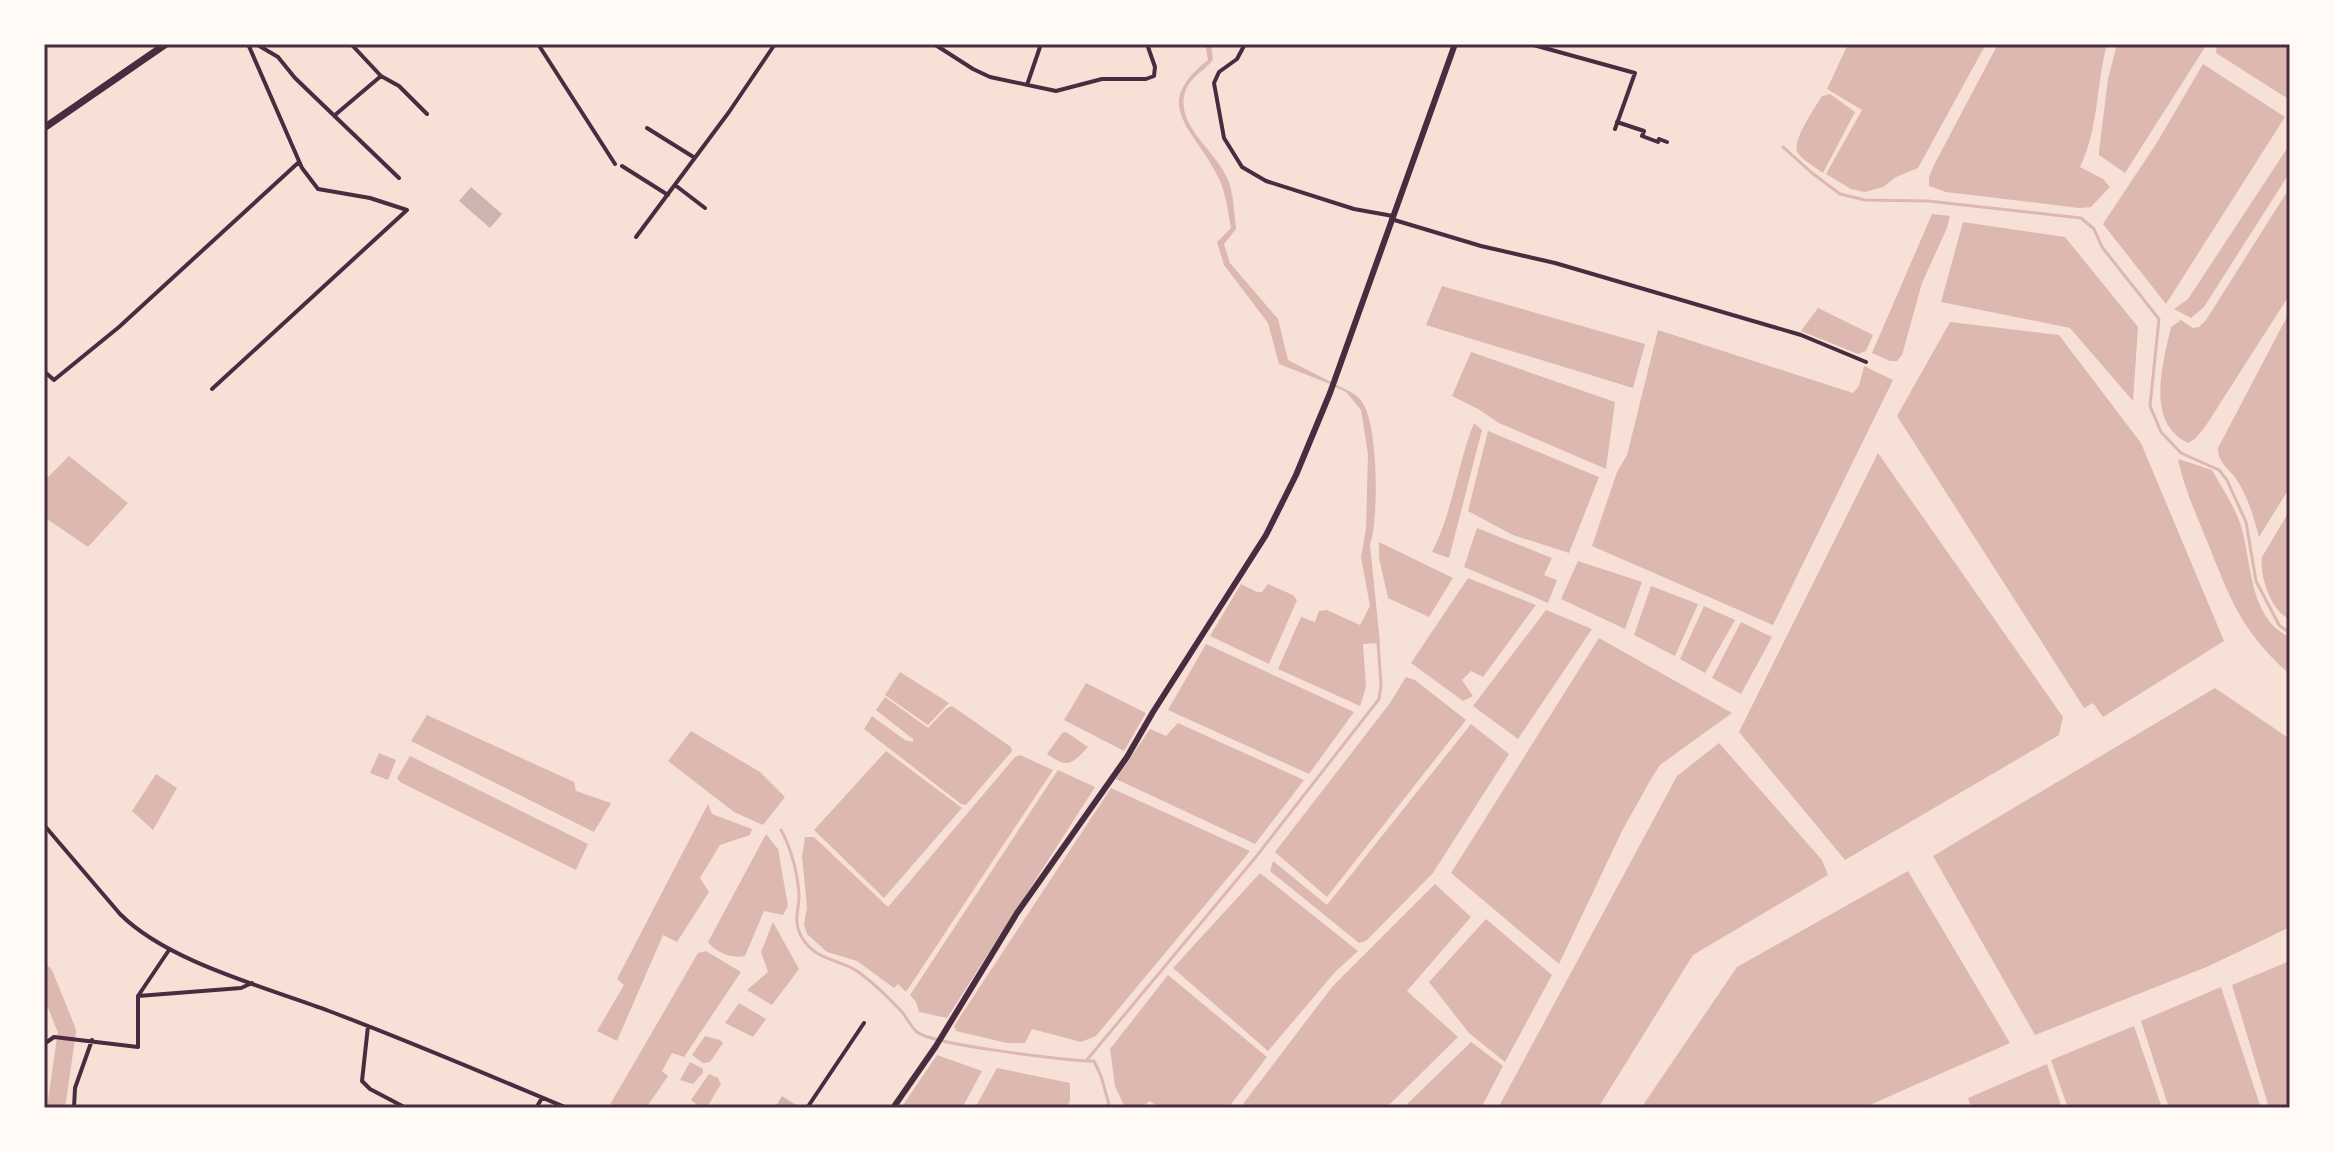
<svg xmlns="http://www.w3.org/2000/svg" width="2334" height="1152" font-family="'Playfair Display',serif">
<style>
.water{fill:#dcb8b0}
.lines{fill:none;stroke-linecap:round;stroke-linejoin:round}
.stream{stroke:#dcb8b0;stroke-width:3}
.river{stroke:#dcb8b0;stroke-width:18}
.building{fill:#ccb4b1}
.minor{stroke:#4a2c40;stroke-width:4}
.tertiary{stroke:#4a2c40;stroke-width:6}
.primary{stroke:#4a2c40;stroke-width:7}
.neatline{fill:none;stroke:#4a2c40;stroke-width:3}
</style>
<rect width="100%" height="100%" fill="#f7e1d7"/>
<path class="water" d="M1205,44H1211L1213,60C1204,71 1190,77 1185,92C1175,126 1217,151 1228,180C1234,195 1234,213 1236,229L1224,244L1230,263L1278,319L1288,360L1331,382L1330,384L1279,364L1268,323L1224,265L1217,242L1231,228C1228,212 1226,194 1219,179C1196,129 1148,107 1208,60Z
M1848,44H1986L1918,168L1896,177L1883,187L1865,192L1851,189L1826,174L1862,110L1827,89Z
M1998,44H2107C2096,85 2099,128 2080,167L2103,179L2110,187L2091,207L2079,208L1946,192L1929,186V177L1934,165Z
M2117,44H2207L2125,173L2099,155V151L2108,79Z
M2217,44H2290V100L2216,53Z
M2203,64L2285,117L2166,304L2103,224L2156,144Z
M1830,94L1855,112L1823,173C1816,167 1803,161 1798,153C1790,143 1816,106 1822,96Z
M2290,144V172L2204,307L2191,318L2174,309L2188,299Z
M2290,187V294L2205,427L2195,439L2188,443C2145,423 2163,362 2171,327L2181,320L2193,328L2199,327L2206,320Z
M1932,214L1950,216L1947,228L1922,283L1902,355L1897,361H1890L1872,353Z
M1963,222L2065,237L2138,327L2133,401L2070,328L1941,302Z
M1442,286L1645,344L1633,388L1426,325Z
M1818,308L1873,335L1866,351L1858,354L1801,331Z
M2290,311V487L2259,537C2253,515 2248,496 2234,476C2226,466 2218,462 2218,448Z
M1950,322L2059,335L2141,443L2224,641L2103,717L2093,703L2084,708L1897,416Z
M1658,330L1853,393L1859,386L1864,366L1893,380L1773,625L1592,546L1617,472L1627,455Z
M1471,352L1615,402L1606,469L1499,423L1478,409L1452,396Z
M1334,384C1343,388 1353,392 1360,399C1379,420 1379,519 1370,545L1380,643L1363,644L1366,687L1360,706L1278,669L1301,617L1315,622L1319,611L1327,610L1360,625L1370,606L1361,557L1366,529L1368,454L1361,410L1346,392L1331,385Z
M1474,423L1482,430L1449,558L1432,552C1453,512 1457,465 1474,423Z
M1488,431L1599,477L1569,553L1513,535L1468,511Z
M1878,453L2063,717L2059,735L1845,860L1739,732Z
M69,456L128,503L88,547L44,517V481Z
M2178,459L2212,470C2222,488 2235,507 2241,526C2252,563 2249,619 2290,637V661L2286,671C2240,629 2229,596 2207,541C2196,514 2184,488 2178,459Z
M2290,510V619C2272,613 2259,576 2262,557Z
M1477,528L1552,558L1544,575L1557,580L1548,603L1464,567Z
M1379,542L1453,578L1429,617L1388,598L1379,558Z
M1578,561L1642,582L1625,629L1561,599Z
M1468,578L1536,605L1483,677L1471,671L1462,680L1473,696L1463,701L1411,663Z
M1241,584L1257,592H1262L1268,584L1293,595L1297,600L1269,664L1210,636Z
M1651,586L1698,604L1675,656L1634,635Z
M1704,606L1735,620L1705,673L1680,659Z
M1546,610L1592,629L1518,739L1473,706Z
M1741,622L1772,637L1741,694L1712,678Z
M1599,638L1732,713L1660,765L1651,779L1622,831L1559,964L1451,873Z
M1206,644L1354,712L1309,774L1168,710Z
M900,672L949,703L928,725L885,695Z
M1406,677L1415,680L1466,720L1327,897L1275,852L1390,703Z
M1086,683L1146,713L1124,751L1064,720Z
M2215,688L2290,739V927L2209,966L2035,1035L1933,856Z
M885,697L928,728L947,708L952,706L1011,747L1012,751L966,805L961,804L864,729L872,716L905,740L913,742V739L876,710Z
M427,715L574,782L576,791L611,803L594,832L411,741Z
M1178,723L1304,780L1255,844L1116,779L1150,729L1166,736Z
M1471,724L1509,754L1433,873L1366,941L1359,943L1270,871L1273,861L1327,905Z
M691,731L760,772L785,797L763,825L734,812L668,761Z
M1066,732L1088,747C1072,764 1068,769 1047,754L1062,733Z
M1719,743L1822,860L1828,875L1693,955L1598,1108H1498L1677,776Z
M886,751L962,808L884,898L814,830Z
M379,753L396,760L388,780L370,773Z
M1020,755L1053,770L906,992L898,984L894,988L857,961L827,952L807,934L804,924L807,908L802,856L805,837H814L888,907L1015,757Z
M410,756L588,844L576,870L400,782L397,778Z
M1058,770L1095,787L947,1018L919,1012L916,1002L910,995Z
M156,774L177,788L153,830L132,811Z
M1111,788L1250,851L1096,1036L1081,1042L1032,1029L1025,1043H1007L956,1031L954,1026Z
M708,804L712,814L752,829L750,835L720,845L700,878L709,892L677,942L663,935L617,1041L597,1031L624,985L617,979Z
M766,834L778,849L788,906L783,915L764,911L745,956C733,959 716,953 708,942Z
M1908,871L2010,1043L1863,1108H1641L1737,967Z
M1260,873L1358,951L1335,972L1268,1051L1173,968Z
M1435,884L1471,917L1407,991L1458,1037L1386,1108H1240L1332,987Z
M1486,919L1552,975L1505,1062L1469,1033L1429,982Z
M773,922L799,969L772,1005L747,990L768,972L761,952Z
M706,951L741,972L684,1057L672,1053L662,1071L668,1076L646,1108H608L698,953Z
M2290,961V1106L2269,1108L2232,985Z
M1168,975L1267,1057L1228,1108H1159L1150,1101L1141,1108H1125L1115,1086L1110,1049Z
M2221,987L2261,1108H2169L2141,1021Z
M739,1003L766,1019L753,1037L725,1023Z
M2134,1026L2162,1108H2068L2051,1060Z
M705,1036L720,1040L723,1043L710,1062L703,1063L692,1055Z
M1471,1042L1503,1066L1481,1108H1403Z
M937,1055L982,1071L962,1108H901Z
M690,1062L703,1069V1073L693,1084L680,1080Z
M2047,1064L2062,1108H1971L1968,1098Z
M997,1068L1070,1083V1100L1067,1108H975Z
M709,1074L718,1078L721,1084L709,1104L700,1107L691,1100Z"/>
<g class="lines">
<path class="stream" d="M1783,147L1812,173L1840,194L1865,200L1928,201L2081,218L2094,229L2102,247L2159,319L2150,406L2161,432L2181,453L2219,470L2227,480L2246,522L2256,581L2279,625L2290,633
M781,830C791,848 798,874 799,895C799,910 793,921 801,936C815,961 837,958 857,971C874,983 888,997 902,1012C907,1018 911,1027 917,1032C933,1045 1059,1059 1086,1061
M1110,1108L1101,1076L1094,1061H1086L1255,858L1379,699L1381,686L1378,642"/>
<path class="river" d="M44,974L67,1031L56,1108"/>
</g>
<path class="building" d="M471,187L502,214L490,228L459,201Z
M782,1096L796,1105L794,1108H775Z"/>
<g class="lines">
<path class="minor" d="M256,44L278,57L295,78L399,178
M351,44L381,76L399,86L427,114
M538,44L615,164
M934,44L973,69L990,77L1056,91L1102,79H1146L1154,76L1155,67L1147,44
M1245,44L1237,59L1219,72L1214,83L1224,138L1242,167L1266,181L1354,209L1393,216
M1530,44L1635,73L1615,129
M1027,85L1041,44
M335,115L381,76
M1617,122L1644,131L1642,136L1658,142L1659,139L1667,142
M647,128L695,158
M622,166L668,195
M675,185L705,208
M1391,219L1481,246L1555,263L1801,335L1866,362
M636,237L729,112L775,44
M44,375L46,373L54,380L119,327L299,162
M212,389L407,210L370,198L318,189L302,168L248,44
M44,825L120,914C168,962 265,987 329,1011C409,1041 488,1075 567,1108
M138,996L169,950
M368,1026L362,1081L370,1089L406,1108
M44,1044L54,1037L138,1047V996L241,988L252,983
M74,1108L75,1088L92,1040
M536,1108L542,1098
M807,1108L864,1023"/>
<path class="tertiary" d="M893,1108L936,1046L1017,913L1127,757L1153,712L1266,535L1296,475L1330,393L1455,44"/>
<path class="primary" d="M44,128L166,44"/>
</g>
<rect width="2334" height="1152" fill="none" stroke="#fffaf5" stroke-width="92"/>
<rect x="46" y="46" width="2242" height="1060" class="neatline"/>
</svg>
